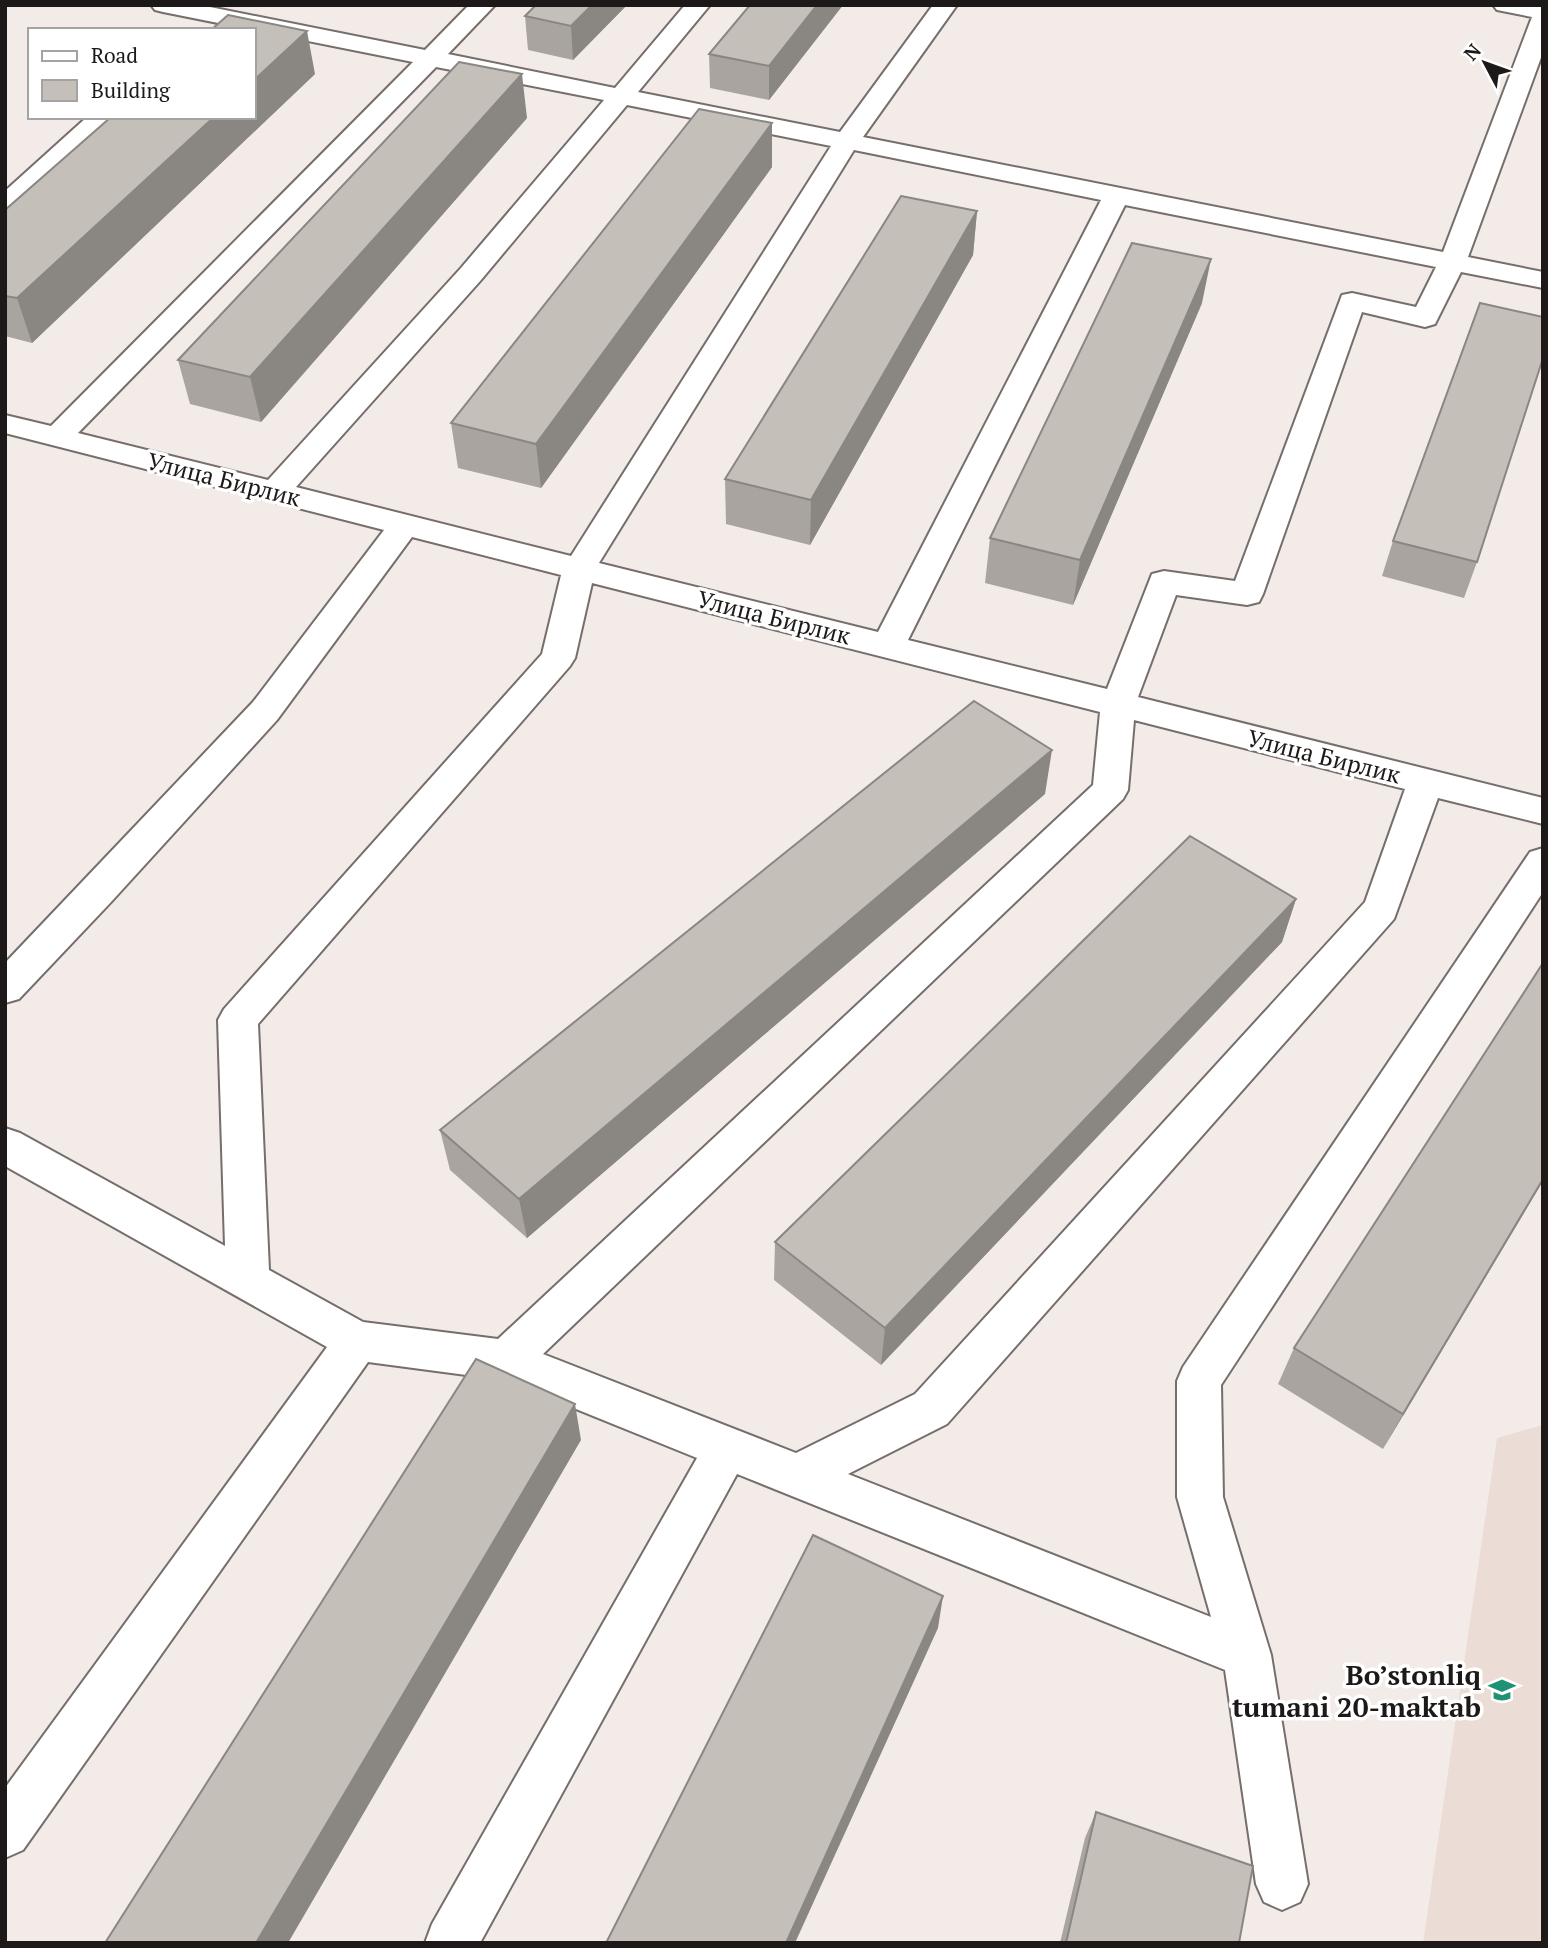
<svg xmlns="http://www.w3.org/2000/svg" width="1548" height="1948" font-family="'PT Serif',serif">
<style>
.built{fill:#ecdcd6}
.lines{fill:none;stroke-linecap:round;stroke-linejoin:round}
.minor-casing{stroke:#756e6b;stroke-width:4}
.minor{fill:#fff;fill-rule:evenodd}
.wall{fill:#a9a4a0}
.shaded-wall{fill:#8a8682}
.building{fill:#c5bfba;stroke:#8a8682;stroke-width:2}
.labels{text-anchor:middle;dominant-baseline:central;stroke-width:7;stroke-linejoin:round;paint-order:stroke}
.street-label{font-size:24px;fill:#1c1918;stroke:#fff}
.near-poi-label{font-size:28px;font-weight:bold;fill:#1c1918;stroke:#fff;text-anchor:end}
</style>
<rect width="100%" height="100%" fill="#f3ebe8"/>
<path class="built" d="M1543,1425V1943H1423L1497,1438Z"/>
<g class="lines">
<g class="minor-casing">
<path id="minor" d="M151,5H200L425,50L469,5H495L448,54L615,88L685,5H710L638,92L840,132L933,5H957L863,137L1443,252L1532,17L1497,10L1493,5H1543V52L1468,257L1543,272V288L1461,272L1435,324L1425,327L1362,312L1263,594L1259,602L1247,605L1176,595L1138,697L1543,798V824L1438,798L1394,919L947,1424L848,1474L1211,1617L1177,1497V1381L1183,1367L1530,852L1543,848V892L1221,1385L1223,1497L1271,1655L1308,1884L1300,1902L1282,1910L1264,1902L1256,1884L1225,1670L737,1474L480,1943H425L432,1924L697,1458L504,1380L368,1362L23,1850L5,1858V1788L327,1347L5,1166V1128L20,1133L225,1246L218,1020L224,1009L542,654L561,575L412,537L277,720L111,902L19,999L5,1003V963L253,702L384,530L5,433V415L51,426L413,62L163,12L155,10ZM436,67L604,100L461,268L268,480L78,433ZM627,105L831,146L571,556L296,487L481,280ZM854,150L1101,200L878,632L599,563ZM1125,205L1436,267L1416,307L1352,293L1342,295L1235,581L1164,571L1152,574L1107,689L908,640ZM592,583L1100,712L1093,785L498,1339L363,1322L269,1270L258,1024L570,666L575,658ZM1134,720L1405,789L1365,902L915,1394L796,1453L543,1354L1123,799L1128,790Z
M87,117H115L14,211L5,213V191Z"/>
</g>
<use href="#minor" class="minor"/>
</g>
<path class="wall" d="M536,5H627L573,60L528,50L525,16Z
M843,5L769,100L710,88L709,54Z
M315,74L32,343L5,336V210Z
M527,118L261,422L190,404L178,360Z
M772,123V167L541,488L458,468L451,423Z
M977,211L973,255L810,545L726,524L725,479Z
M1202,303L1073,605L985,583L990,538Z
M1393,541L1477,562L1464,598L1382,576Z
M1045,794L527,1238L450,1170L440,1130Z
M1296,899L1282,942L881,1365L774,1280L775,1242Z
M1543,1181L1383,1449L1278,1384L1294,1348Z
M1096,1812L1239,1943H1060L1085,1838Z"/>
<path class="shaded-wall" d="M592,5H627L573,60L571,26Z
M817,5H843L769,100V66Z
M307,31L315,74L32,343L17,298L214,117H254V80Z
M522,74L527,118L261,422L250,377Z
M772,123V167L541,488L536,444Z
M977,211L973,255L810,545L811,500Z
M1211,259L1202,303L1073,605L1080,560Z
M1052,750L1045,794L527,1238L519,1199Z
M1296,899L1282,942L881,1365L885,1328Z
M1543,1179V1181L1383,1449L1403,1414Z
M575,1404L581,1440L288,1943H256Z
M943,1596L938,1628L795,1943H786Z"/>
<path class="building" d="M536,5H592L571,26L525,16Z
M750,5H817L769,66L709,54Z
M228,15L307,31L254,80V30H211Z
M459,62L522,74L250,377L178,360Z
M699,109L772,123L536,444L451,423Z
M111,117H214L17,298L5,296V210Z
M901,196L977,211L811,500L725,479Z
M1132,243L1211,259L1080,560L990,538Z
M1480,303L1543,317V358L1477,562L1393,541Z
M974,701L1052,750L519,1199L440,1130Z
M1190,836L1296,899L885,1328L775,1242Z
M1543,963V1179L1403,1414L1294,1348Z
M476,1359L575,1404L256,1943H105Z
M813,1535L943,1596L786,1943H606Z
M1096,1812L1253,1866L1239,1943H1066Z"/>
<defs>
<g id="school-bare" transform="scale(2.1)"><path d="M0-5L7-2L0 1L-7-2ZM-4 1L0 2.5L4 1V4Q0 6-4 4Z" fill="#209273" stroke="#fff" stroke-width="2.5" paint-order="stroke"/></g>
</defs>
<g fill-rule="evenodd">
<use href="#school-bare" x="1502" y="1690"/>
</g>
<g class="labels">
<g class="street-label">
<text transform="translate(224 479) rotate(14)">Улица Бирлик</text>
<text transform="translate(774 617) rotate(14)">Улица Бирлик</text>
<text transform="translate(1324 756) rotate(14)">Улица Бирлик</text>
</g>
<g class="near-poi-label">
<text x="1481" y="1674">Bo’stonliq<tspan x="1481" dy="32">tumani 20-maktab</tspan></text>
</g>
</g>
<rect width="1548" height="1948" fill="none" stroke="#1c1918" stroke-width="14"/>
<rect x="28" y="28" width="228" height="91" fill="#ffffff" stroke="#a4a3a3" stroke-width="2"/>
<rect x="42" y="51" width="35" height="10" fill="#ffffff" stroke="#a4a3a3" stroke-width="2"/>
<text x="91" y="63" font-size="21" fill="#1c1918">Road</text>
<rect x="42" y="80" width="35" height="21" fill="#c5bfba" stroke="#a4a3a3" stroke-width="2"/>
<text x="91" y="98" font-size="21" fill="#1c1918">Building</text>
<g transform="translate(1485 63) rotate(311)" stroke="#ffffff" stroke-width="5" paint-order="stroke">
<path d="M0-5L12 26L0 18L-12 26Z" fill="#1c1918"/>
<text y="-10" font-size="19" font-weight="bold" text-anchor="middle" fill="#1c1918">N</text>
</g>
</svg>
